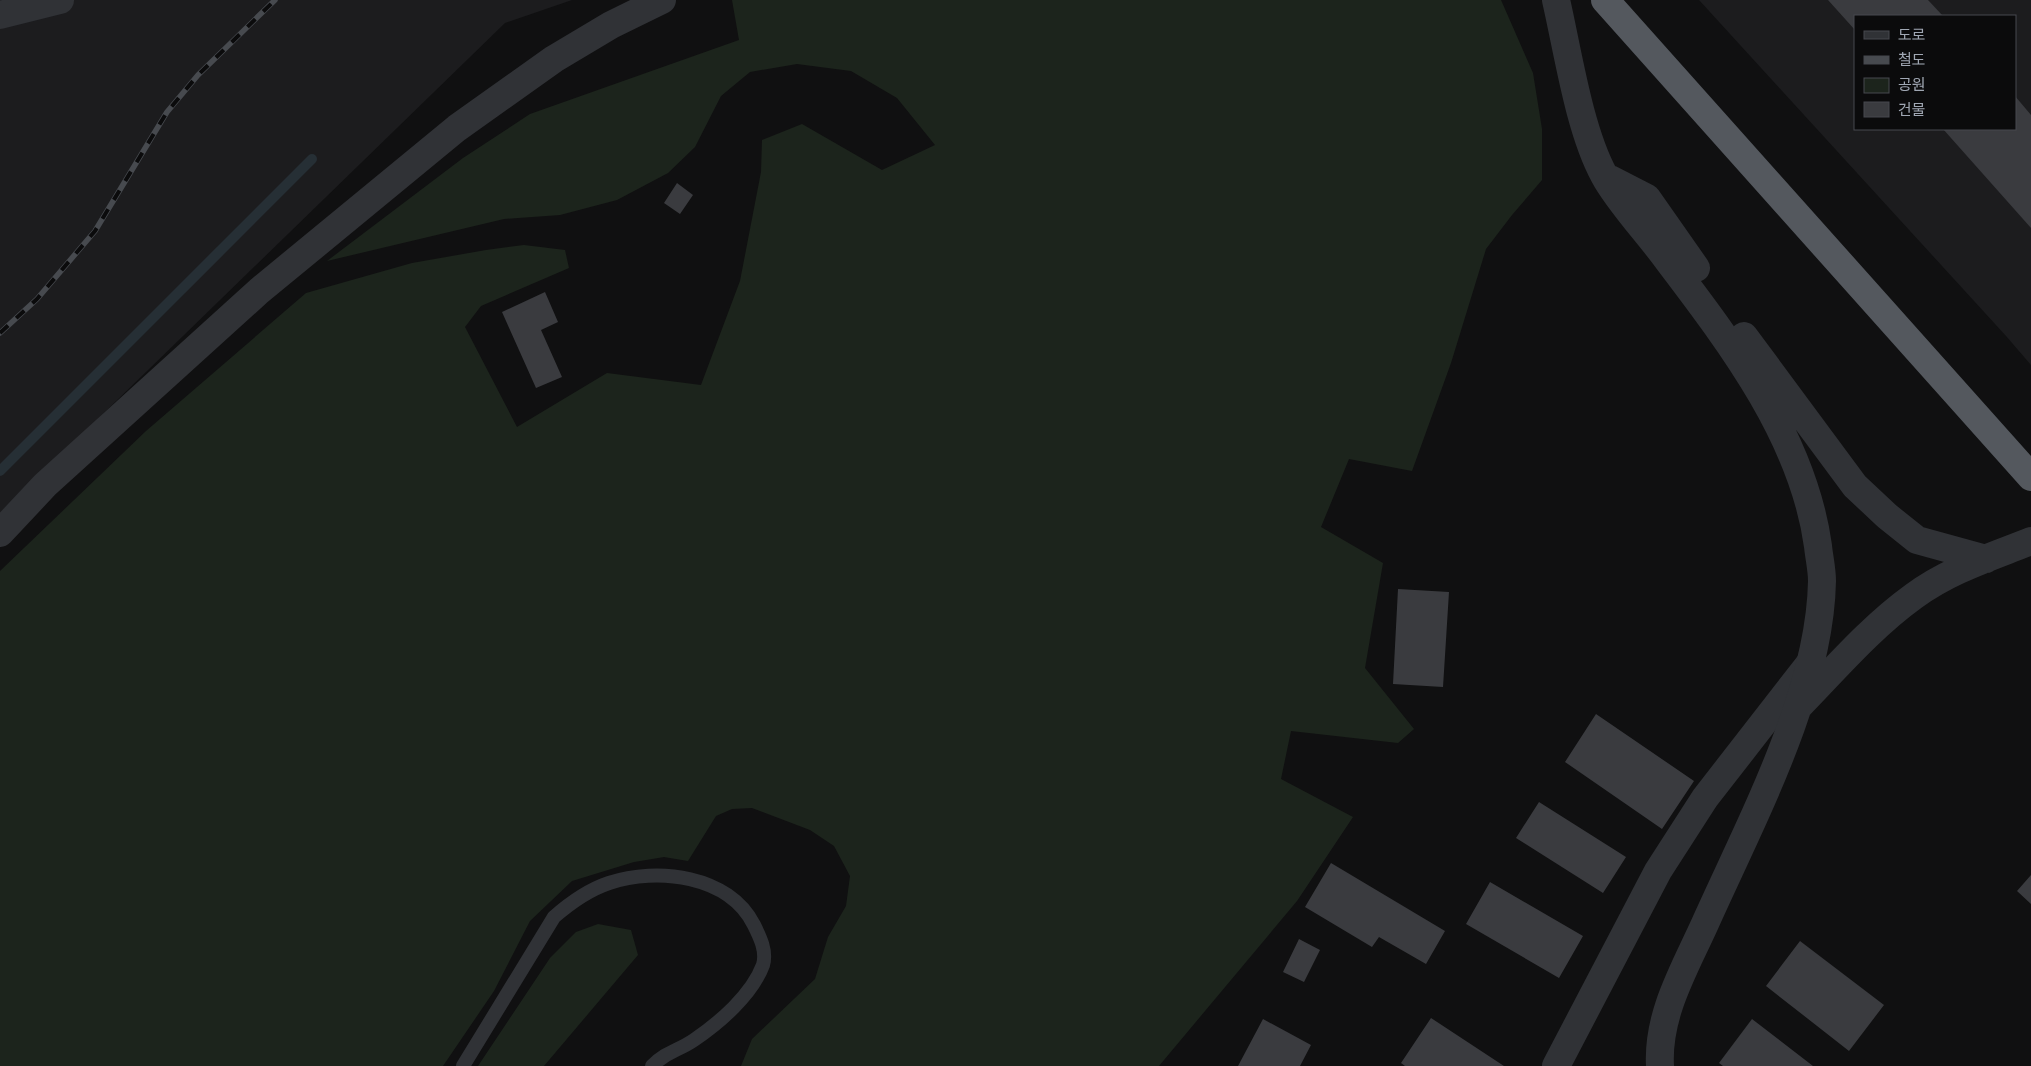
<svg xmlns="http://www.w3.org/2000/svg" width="2031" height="1066" font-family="Overpass,'Noto Sans KR',sans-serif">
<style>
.built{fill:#1c1c1e;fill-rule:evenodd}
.green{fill:#1c241c}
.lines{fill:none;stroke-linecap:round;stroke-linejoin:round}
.stream{stroke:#262f35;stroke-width:10}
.building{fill:#3a3b3f}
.service{stroke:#303236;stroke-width:14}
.minor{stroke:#303236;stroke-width:28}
.tertiary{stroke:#303236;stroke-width:28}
.trunk{stroke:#54585e;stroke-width:28}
.rail-casing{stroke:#474a4f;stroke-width:5.5}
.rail{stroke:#0b0b0c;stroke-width:4;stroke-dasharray:11;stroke-linecap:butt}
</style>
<rect width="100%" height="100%" fill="#101011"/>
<path class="built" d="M0,0H572L505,23L0,514Z
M1699,0H2031V365L2006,336ZM1855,16H2015V129H1855Z"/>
<path class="green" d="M732,0H1501L1533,73L1542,129V180L1512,215L1486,249L1451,363L1412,471L1349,459L1321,527L1383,563L1365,668L1414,729L1398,743L1291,731L1281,779L1353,817L1297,901L1159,1066H741L752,1039L815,979L828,937L846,906L850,876L834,846L810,830L752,808L732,809L716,816L688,861L664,857L634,862L572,881L530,921L494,991L443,1066H0V571L146,431L306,293L412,263L486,250L524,245L565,250L569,268L481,306L465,327L517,427L607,373L701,385L740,281L761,172L762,140L802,124L882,170L935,145L897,98L851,71L797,64L750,72L721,96L695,147L668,173L617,200L560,215L504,219L327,261L463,158L530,114L739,40Z
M598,924L631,930L638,955L544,1066H478L550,958L576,932Z"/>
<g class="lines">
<path class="stream" d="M0,471L312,159"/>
</g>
<path class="building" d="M1828,0H1928L1943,16H1855V30Z
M2015,96L2031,115V228L1943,129H2015Z
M677,183L693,195L680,214L664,203Z
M545,292L558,322L541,330L562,377L536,388L502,312Z
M1398,589L1449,592L1443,687L1393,684Z
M1596,714L1694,781L1662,829L1565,762Z
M1539,802L1626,857L1603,893L1516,838Z
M1331,863L1445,931L1426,964L1379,937L1372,947L1305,907Z
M2031,875V904L2017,891Z
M1490,882L1583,936L1559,978L1466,924Z
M1299,939L1320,950L1304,982L1283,972Z
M1800,941L1884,1005L1849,1051L1766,986Z
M1431,1018L1504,1066H1405L1401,1063Z
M1263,1019L1311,1045L1300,1066H1238Z
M1752,1019L1813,1066H1723L1719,1063Z"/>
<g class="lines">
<path class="service" d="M463,1066L554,917C570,903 588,890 609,883C657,867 729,875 754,925C760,937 767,951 763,965C752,995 719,1023 694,1040C678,1051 667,1051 652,1066"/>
<path class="minor" d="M0,15L60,0
M0,533L45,485L259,291L457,128L554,59L611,25L662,0
M1556,1066L1658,871L1705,798L1810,663"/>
<path class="tertiary" d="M1556,0C1568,52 1579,129 1604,175C1617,200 1646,231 1663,254C1729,341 1803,436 1818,546C1819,557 1822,569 1822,581C1820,692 1753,817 1708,917C1687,965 1657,1012 1660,1066
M1610,179L1647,198L1696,268
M1744,336L1855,486L1887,516L1917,540L1986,559
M1799,706C1836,668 1871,627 1914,596C1949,570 1991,557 2031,541"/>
<path class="trunk" d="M1605,0L2031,477"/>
<g class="rail-casing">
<path id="rail" d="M0,333L37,299L95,231L167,112L198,75L275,0"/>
</g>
<use href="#rail" class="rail"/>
</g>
<rect x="1854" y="15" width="162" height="115" fill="#0b0b0c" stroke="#47494f"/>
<rect x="1864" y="31" width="25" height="8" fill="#303236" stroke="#47494f"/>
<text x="1898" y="40" font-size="15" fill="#a0a7b3">도로</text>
<rect x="1864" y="56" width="25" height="8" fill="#474a4f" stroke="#47494f"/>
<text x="1898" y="65" font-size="15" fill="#a0a7b3">철도</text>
<rect x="1864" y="78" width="25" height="15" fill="#1c241c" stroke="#47494f"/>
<text x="1898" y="90" font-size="15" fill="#a0a7b3">공원</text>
<rect x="1864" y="102" width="25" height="15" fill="#3a3b3f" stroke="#47494f"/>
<text x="1898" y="115" font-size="15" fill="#a0a7b3">건물</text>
</svg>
